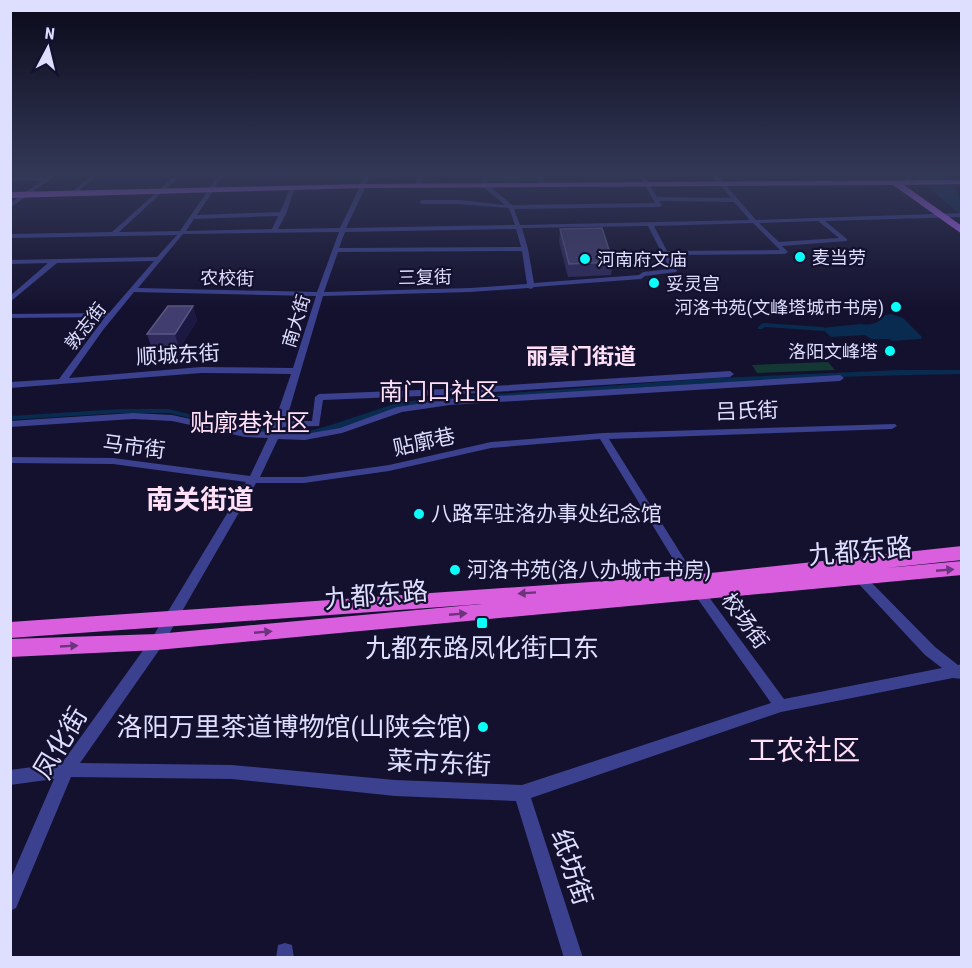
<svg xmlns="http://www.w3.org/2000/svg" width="972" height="968" font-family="'Roboto Condensed','Noto Sans SC',sans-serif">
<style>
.green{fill:#143833}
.water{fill:#092b4f}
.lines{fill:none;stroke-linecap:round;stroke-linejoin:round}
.canal{fill:#092b4f;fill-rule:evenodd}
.minor{fill:#3b418e;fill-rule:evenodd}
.tertiary{fill:#3b418e;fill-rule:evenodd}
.primary{fill:#b365ff;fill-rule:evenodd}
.trunk{fill:#d95fde;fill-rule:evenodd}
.wall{fill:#2e2a5c}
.shaded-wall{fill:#1b1842}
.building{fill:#413d6e;stroke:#5a5684;stroke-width:1.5}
.oneway{fill:#6c347d}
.poi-dot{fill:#0afffb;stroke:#13112e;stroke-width:2}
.labels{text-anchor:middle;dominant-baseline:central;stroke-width:4.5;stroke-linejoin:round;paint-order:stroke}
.far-poi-label{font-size:18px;fill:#dedeff;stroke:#13112e;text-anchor:start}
.far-street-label{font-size:18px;fill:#dedeff;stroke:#13112e}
.street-label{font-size:21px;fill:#dedeff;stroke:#13112e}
.poi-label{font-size:21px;fill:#dedeff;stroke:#13112e;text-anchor:start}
.far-district-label{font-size:22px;font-weight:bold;fill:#ffe0f7;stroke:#13112e}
.quarter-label{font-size:24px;fill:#ffe0f7;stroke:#13112e}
.near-street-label{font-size:26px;fill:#dedeff;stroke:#13112e}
.near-poi-label{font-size:26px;fill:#dedeff;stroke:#13112e}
.district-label{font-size:27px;font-weight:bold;fill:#ffe0f7;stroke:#13112e}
.near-quarter-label{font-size:28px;fill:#ffe0f7;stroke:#13112e}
</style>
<rect width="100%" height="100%" fill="#13112e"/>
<path class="green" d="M486,173H536L538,180H486Z
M828,362L835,370L757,373L752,365Z"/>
<path class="water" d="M920,173H944L943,179C959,189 961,196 961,215L918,179Z
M891,314L903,318L922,337L921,339L892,341L890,339H871L865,335L831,337L821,328L860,324C871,326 879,323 885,315Z"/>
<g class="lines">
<path class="canal" d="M763,323L823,327L826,329L823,331L765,327L762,329H758V327Z
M900,370H962V374C797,376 634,387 470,400L466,398L470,396L716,378Z
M453,397L457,399L456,401L401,406L340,428L313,434L245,432L169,413H121L10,420V416L121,409H169L245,428L313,430L334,424L400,402Z"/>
<path class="minor" d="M53,173H59L10,208V203L42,181H10V177L46,178Z
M94,173H99L77,193H73V191Z
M178,173H183L119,232L180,231L220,173H225L197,215L280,212L290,189L295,188L286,214L278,229L340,228L360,186L363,184L366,186L346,228L515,225L509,208L459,204H422L419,202L422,200H459L505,205L482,186L481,173H486L487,184L512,205L655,203L638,173H643L657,197L731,198L710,173H715L756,220L962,213V217L825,221L847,239V241L782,246L788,252L785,254L669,255L677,271L676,272L645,276L641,279L534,287L531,289L528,288L470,292L323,296L286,421H312L315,397L319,394L445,389L730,371L734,374L730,377L445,395L323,400L319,426L283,427L281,433L305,434L340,428L397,407L450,399L840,375L844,378L840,381L450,405L402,412L342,433L305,440L278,439L260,477H304L389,465L491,442L603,433L895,424L897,426L892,429L609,439L703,589L784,699L942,668L925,655L856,581L854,578L856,575L860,573L864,575L935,647L958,665L962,664V679L953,678L781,712L531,798L583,958H564L516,801L395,796L232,779L71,777L16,908L10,911V880L54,779L10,785V770L62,763L152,638L246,482L113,464L10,463V457L113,458L250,476L268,438L245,437L172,421L133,419L10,427V421L133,413L172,415L245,431L271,432L291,374L201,373L10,388V382L59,379L105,317L10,318V314L109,313L154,261L57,263L10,302V296L48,263L10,264V260L157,257L177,235L10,238V234L112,232ZM659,201L734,202L750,220L520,225L514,209L659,207L662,205ZM278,216L272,229L186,231L194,219ZM818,221L839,238L779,242L759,223ZM753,223L780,250L667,251L654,226ZM648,226L670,269L643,272L639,275L534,283L528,249L522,228ZM516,229L521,247L339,248L345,232ZM339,232L317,292L138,288L183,234ZM522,251L527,284L470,288L324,292L338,252ZM134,292L316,296L293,368L201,367L69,378L103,330ZM600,439L695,595L771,703L522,785L395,780L232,765L80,763L162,646L256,483H304L389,471L491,448Z
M417,173H422V184L419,186L416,184Z
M537,173H542L544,186L539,185Z
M910,173H915L908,182H904Z
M285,943L292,945L294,958H276L278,945Z"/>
<path class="tertiary" d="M365,173H371L366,185L363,187L360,185Z"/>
<path class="primary" d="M962,180V184L904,185L962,226V234L893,185L363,188L10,198V192L363,184Z"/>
<path class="trunk" d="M962,546V560L886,568L962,561V575L157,650L10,657V639L157,634L482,604L10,638V622L692,575Z"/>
</g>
<path class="wall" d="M560,229L613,262L611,275L568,277L559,242Z
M193,306L197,321L179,349H152L147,334Z"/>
<path class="shaded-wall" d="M193,306L197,321L179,349L175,334Z"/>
<path class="building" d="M602,228L613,262L569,264L560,229Z
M168,306H193L175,334H147Z"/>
<defs><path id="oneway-solid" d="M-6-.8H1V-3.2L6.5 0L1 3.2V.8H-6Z" transform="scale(1.5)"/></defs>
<g class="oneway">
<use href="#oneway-solid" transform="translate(945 570) rotate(-5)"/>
<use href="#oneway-solid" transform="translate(527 593) rotate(176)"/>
<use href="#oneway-solid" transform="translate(458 614) rotate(-5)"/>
<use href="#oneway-solid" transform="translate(263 632) rotate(-5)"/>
<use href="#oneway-solid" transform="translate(69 646) rotate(-3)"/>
</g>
<linearGradient id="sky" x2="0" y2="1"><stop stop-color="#0a0919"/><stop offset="0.56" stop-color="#333857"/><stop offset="1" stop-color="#333857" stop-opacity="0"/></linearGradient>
<rect width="972" height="309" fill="url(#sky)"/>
<g class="poi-dot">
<circle cx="800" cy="257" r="6"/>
<circle cx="585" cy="259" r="6"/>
<circle cx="654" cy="283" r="6"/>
<circle cx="896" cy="307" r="6"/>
<circle cx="890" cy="351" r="6"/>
<circle cx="419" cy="514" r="6"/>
<circle cx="455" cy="570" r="6"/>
<rect x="476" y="617" width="12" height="12" rx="3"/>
<circle cx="483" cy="727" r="6"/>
</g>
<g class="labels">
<g class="far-poi-label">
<text x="812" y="257">麦当劳</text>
<text x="597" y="259">河南府文庙</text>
<text x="666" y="283">妥灵宫</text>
<text x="884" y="307" text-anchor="end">河洛书苑(文峰塔城市书房)</text>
<text x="878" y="351" text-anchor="end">洛阳文峰塔</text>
</g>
<g class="far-street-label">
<text transform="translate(425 277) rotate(-1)">三复街</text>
<text transform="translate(227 278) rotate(1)">农校街</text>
<text transform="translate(296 321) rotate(-73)">南大街</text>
<text transform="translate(85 326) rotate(-52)">敦志街</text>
</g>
<g class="street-label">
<text transform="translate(178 355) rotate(-3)">顺城东街</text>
<text transform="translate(747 411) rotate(-2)">吕氏街</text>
<text transform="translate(424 442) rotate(-12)">贴廓巷</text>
<text transform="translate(134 447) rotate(7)">马市街</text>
<text transform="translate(745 621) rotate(54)">校场街</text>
</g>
<g class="poi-label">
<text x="431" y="514">八路军驻洛办事处纪念馆</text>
<text x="467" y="570">河洛书苑(洛八办城市书房)</text>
</g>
<g class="far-district-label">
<text x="581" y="356">丽景门街道</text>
</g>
<g class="quarter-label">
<text x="439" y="392">南门口社区</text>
<text x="250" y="423">贴廓巷社区</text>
</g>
<g class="near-street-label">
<text transform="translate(860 551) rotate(-5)">九都东路</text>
<text transform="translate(376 595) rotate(-5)">九都东路</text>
<text transform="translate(60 743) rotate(-59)">凤化街</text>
<text transform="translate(439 763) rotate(3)">菜市东街</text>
<text transform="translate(572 867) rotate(72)">纸坊街</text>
</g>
<g class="near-poi-label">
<text x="482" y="648">九都东路凤化街口东</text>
<text x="471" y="727" text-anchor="end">洛阳万里茶道博物馆(山陕会馆)</text>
</g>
<g class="district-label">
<text x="200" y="500">南关街道</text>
</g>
<g class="near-quarter-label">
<text x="804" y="750">工农社区</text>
</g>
</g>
<rect width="972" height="968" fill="none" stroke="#dedeff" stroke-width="24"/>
<g transform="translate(48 48) rotate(7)" stroke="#13112e" stroke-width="4.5" paint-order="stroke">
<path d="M0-4.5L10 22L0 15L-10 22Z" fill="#dedeff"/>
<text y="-9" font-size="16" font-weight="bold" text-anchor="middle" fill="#dedeff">N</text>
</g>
</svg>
